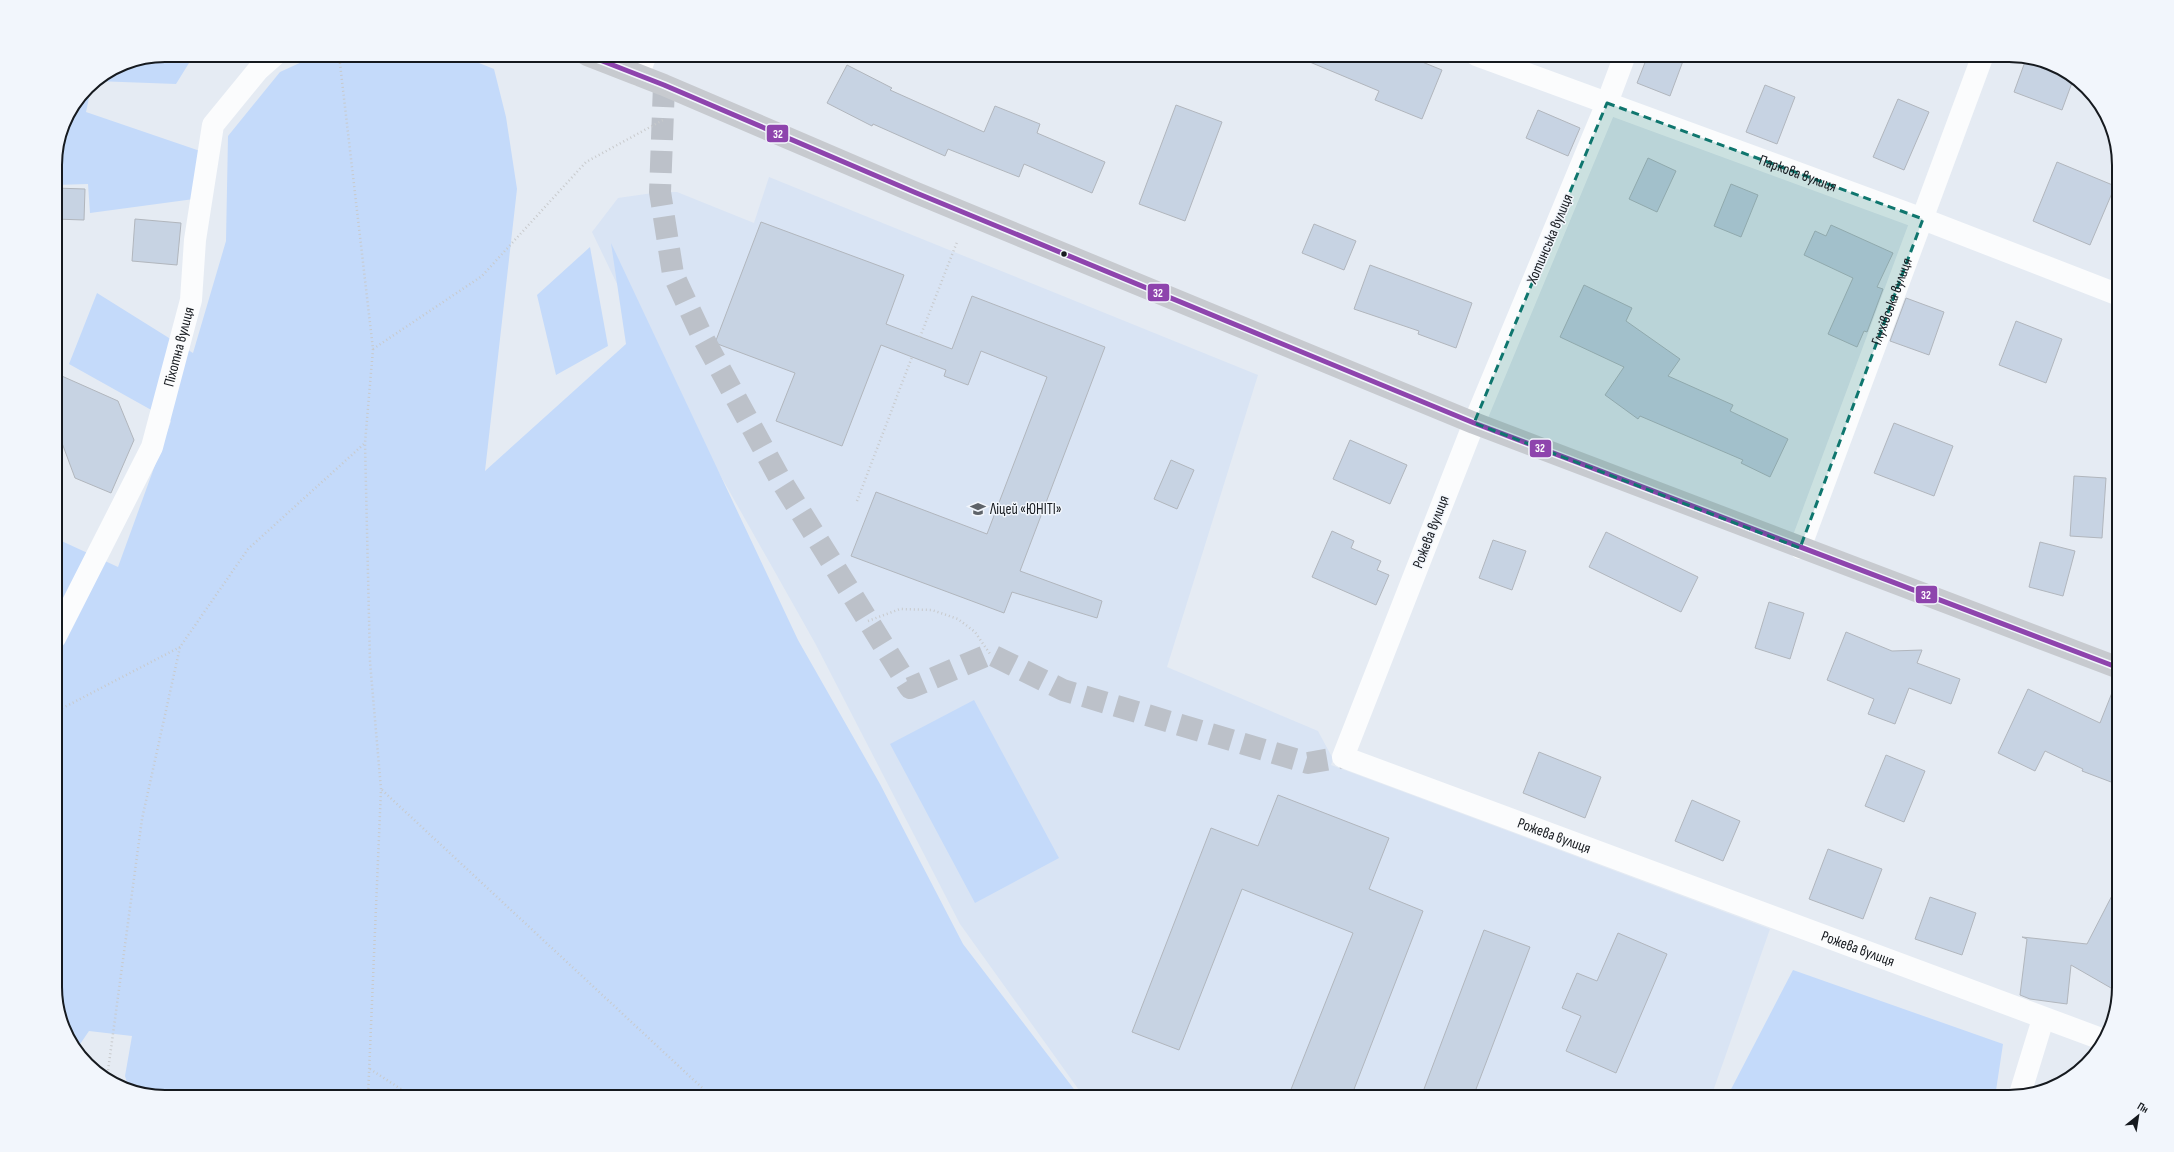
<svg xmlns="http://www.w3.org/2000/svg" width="2174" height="1152" font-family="'Sofia Sans Condensed',sans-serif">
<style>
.built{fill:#d9e4f4}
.green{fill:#c4dafa}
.building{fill:#c7d3e3;stroke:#b1b6bd}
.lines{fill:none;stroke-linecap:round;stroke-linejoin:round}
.minor-tunnel{stroke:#bcc1c9;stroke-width:22;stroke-dasharray:22 11;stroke-linecap:butt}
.path{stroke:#c8cacc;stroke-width:2.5;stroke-dasharray:1 3;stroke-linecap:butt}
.minor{stroke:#fbfcfd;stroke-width:22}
.major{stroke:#c7cacf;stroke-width:22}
.bus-1-casing{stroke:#f2f6fc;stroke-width:8}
.bus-1{stroke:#8e44ad;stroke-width:5}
.marked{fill:#0f766e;fill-opacity:0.2;stroke:#0f766e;stroke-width:3;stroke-dasharray:8 5;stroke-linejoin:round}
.bus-dot{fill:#161a1f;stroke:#f2f6fc;stroke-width:1.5}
.labels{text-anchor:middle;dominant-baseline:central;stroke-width:3;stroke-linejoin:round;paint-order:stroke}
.street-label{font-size:15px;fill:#161a1f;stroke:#f2f6fc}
.poi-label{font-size:15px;fill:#161a1f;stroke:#f2f6fc;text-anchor:start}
.rim{fill:none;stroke:#161a1f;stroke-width:2}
.line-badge{stroke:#f2f6fc;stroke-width:1.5}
.badge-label{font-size:11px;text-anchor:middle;font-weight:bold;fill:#fff}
</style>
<rect width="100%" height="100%" fill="#e5ebf3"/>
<path class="built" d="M769,177L1258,375L1167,667L1318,731L1333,759L1331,765L1770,929L1711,1097H1084L960,924L815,643L644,340L592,232L618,198L660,192H677L754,223Z"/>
<path class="green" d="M165,55H194L176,84L96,81L123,63Z
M317,55H459L494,69L506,117L517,189L485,471L626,344L611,243L798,640L880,784L963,944L1080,1097H165L129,1089L125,1076L132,1036L89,1031L76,1050L74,1048L55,995V538L118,567L171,421L69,364L97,293L193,353L226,241L228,136L280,72Z
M92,84L86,112L203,152L194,199L90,213L88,184L55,185V158L63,123L87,87Z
M590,247L608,346L556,375L537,295Z
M974,700L1059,858L975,903L890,744Z
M1793,970L2003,1044L1995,1097H1727Z"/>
<path class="building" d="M1293,55H1405L1442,70L1422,119L1375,100L1379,91Z
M1648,55H1667L1683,61L1670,96L1637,83Z
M2026,59L2058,66L2073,80L2062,110L2014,92Z
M847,65L892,88L890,90L984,132L995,106L1040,124L1037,133L1105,162L1092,193L1024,164L1019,177L948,149L945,156L873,124L872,126L827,103Z
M1765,85L1795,97L1777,144L1746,132Z
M1898,99L1929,112L1904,170L1873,157Z
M1176,105L1222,122L1185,221L1139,204Z
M1538,110L1580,128L1568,156L1526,138Z
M1648,158L1676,171L1657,212L1629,199Z
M2057,162L2115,186L2090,245L2033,221Z
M1731,184L1758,195L1741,237L1714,226Z
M55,188L85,189L84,220L55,219Z
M135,219L181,223L177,265L132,261Z
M761,222L904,275L886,324L952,349L972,296L1105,347L1020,571L1102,601L1097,618L1012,592L1004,613L851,556L876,492L987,534L1047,377L981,351L968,385L944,376L946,370L881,345L842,446L776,421L795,373L715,343Z
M1314,224L1356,241L1344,270L1302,253Z
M1831,225L1893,253L1877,287L1883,289L1867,332L1864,331L1857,347L1828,334L1853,278L1804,255L1815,231L1826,236Z
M1370,265L1472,303L1456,348L1418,334L1419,331L1354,309Z
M1584,285L1632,308L1626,321L1680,359L1668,376L1733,405L1730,411L1788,439L1770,477L1741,463L1743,460L1640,416L1638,419L1605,395L1624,367L1560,337Z
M1906,298L1944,312L1929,355L1890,341Z
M2016,321L2062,339L2046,383L1999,365Z
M55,373L118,401L134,440L111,493L75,478L62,443L55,440Z
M1894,423L1953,446L1934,496L1874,473Z
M1350,440L1407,465L1390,504L1333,479Z
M1171,460L1194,470L1177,509L1154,499Z
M2074,476L2106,478L2102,538L2070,536Z
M1332,531L1354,541L1351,548L1381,561L1377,570L1389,575L1376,605L1312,577Z
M1606,532L1698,577L1681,612L1589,567Z
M1493,540L1526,551L1512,590L1479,578Z
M2040,542L2075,551L2063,596L2029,587Z
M1769,602L1804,613L1790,659L1755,648Z
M1846,632L1892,651L1922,650L1917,663L1960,679L1951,704L1909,688L1895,724L1868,714L1874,699L1827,680Z
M2117,680H2119V785L2082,771L2083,769L2045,751L2035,771L1998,753L2028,689L2100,723Z
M1539,752L1601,777L1585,818L1523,793Z
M1886,755L1925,771L1904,822L1865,806Z
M1278,795L1389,838L1369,889L1423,911L1351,1097H1288L1353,933L1242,889L1179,1050L1132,1032L1211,828L1258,846Z
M1692,800L1740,821L1723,861L1675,841Z
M1828,849L1882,869L1863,919L1809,899Z
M2119,882L2118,992L2071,965L2067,1004L2030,999L2020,995L2027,939L2022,937L2087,944Z
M1930,897L1976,913L1962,955L1915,939Z
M1484,930L1530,947L1473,1097H1421Z
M1618,933L1667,954L1616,1073L1566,1051L1581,1016L1562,1008L1577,973L1597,981Z"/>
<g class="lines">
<path class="minor-tunnel" d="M664,85L660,192L673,274L701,334L780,479L910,688L990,654L1063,690L1308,763L1343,757"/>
<path class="path" d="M339,55L373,349L365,443L370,662L381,789L368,1097
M920,337L957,242
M373,349L482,276L586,162L663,120
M857,501L912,357
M868,621L900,609L932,610L958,619L975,632L990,654
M55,712L180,647
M382,790L712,1097
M370,1069L413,1097
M107,1078L142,819L180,647L248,549L365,443"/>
<g class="minor">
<path id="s1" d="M1476,55L1923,219L2119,295"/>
<path id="s2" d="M1625,55L1607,103L1474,423L1343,757L2104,1040"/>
<path d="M638,75L646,55"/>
<path id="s3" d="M1800,548L1983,55"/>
<path id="s4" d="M55,638L152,447L191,300L195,240L213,125L258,70L275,55"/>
<path d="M2020,1094L2043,1019"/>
</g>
<path class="major" d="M587,55L664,85L914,192L1474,423L2119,668"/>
<g class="bus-1-casing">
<path id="bus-1" d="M587,55L664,85L914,192L1474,423L2119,668"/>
</g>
<use href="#bus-1" class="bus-1"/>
</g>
<path class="marked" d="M1607,103L1923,219L1800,548L1474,423Z"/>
<defs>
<g id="school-bare" transform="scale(1.2)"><path d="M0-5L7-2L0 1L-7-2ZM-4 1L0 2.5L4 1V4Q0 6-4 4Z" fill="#5e6369" stroke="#f2f6fc" stroke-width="2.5" paint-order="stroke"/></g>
</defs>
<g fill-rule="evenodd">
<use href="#school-bare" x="978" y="509"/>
</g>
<circle class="bus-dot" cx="1064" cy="254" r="3.5"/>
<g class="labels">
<g class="street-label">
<text stroke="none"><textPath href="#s1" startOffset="343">Паркова вулиця</textPath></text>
<text transform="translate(1550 239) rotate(-67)">Хотинська вулиця</text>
<text stroke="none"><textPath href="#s3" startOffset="263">Глухівська вулиця</textPath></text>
<text stroke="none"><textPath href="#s4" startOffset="318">Піхотна вулиця</textPath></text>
<text transform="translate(1431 532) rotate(-69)">Рожева вулиця</text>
<text stroke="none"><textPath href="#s2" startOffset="982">Рожева вулиця</textPath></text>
<text stroke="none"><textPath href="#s2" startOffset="1306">Рожева вулиця</textPath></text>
</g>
<g class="poi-label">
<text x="990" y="509">Ліцей «ЮНІТІ»</text>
</g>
</g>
<path d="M0 0H2174V1152H0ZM165 62H2009A103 103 0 0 1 2112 165V987A103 103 0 0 1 2009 1090H165A103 103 0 0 1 62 987V165A103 103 0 0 1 165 62Z" fill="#f2f6fc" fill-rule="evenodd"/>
<path class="rim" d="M165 62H2009A103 103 0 0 1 2112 165V987A103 103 0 0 1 2009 1090H165A103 103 0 0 1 62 987V165A103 103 0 0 1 165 62Z"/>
<g class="line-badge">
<rect x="766" y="124" width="23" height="19" rx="4" fill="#8e44ad"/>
<rect x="1147" y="283" width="23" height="19" rx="4" fill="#8e44ad"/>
<rect x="1529" y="439" width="23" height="19" rx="4" fill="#8e44ad"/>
<rect x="1915" y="585" width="23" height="19" rx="4" fill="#8e44ad"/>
</g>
<g class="badge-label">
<text x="778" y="138">32</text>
<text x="1158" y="297">32</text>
<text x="1540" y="452">32</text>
<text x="1926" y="599">32</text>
</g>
<g transform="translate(2138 1116) rotate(30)" stroke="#f2f6fc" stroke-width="3" paint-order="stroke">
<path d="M0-3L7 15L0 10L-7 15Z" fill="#161a1f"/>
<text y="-6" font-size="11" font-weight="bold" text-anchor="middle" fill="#161a1f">Пн</text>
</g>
</svg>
